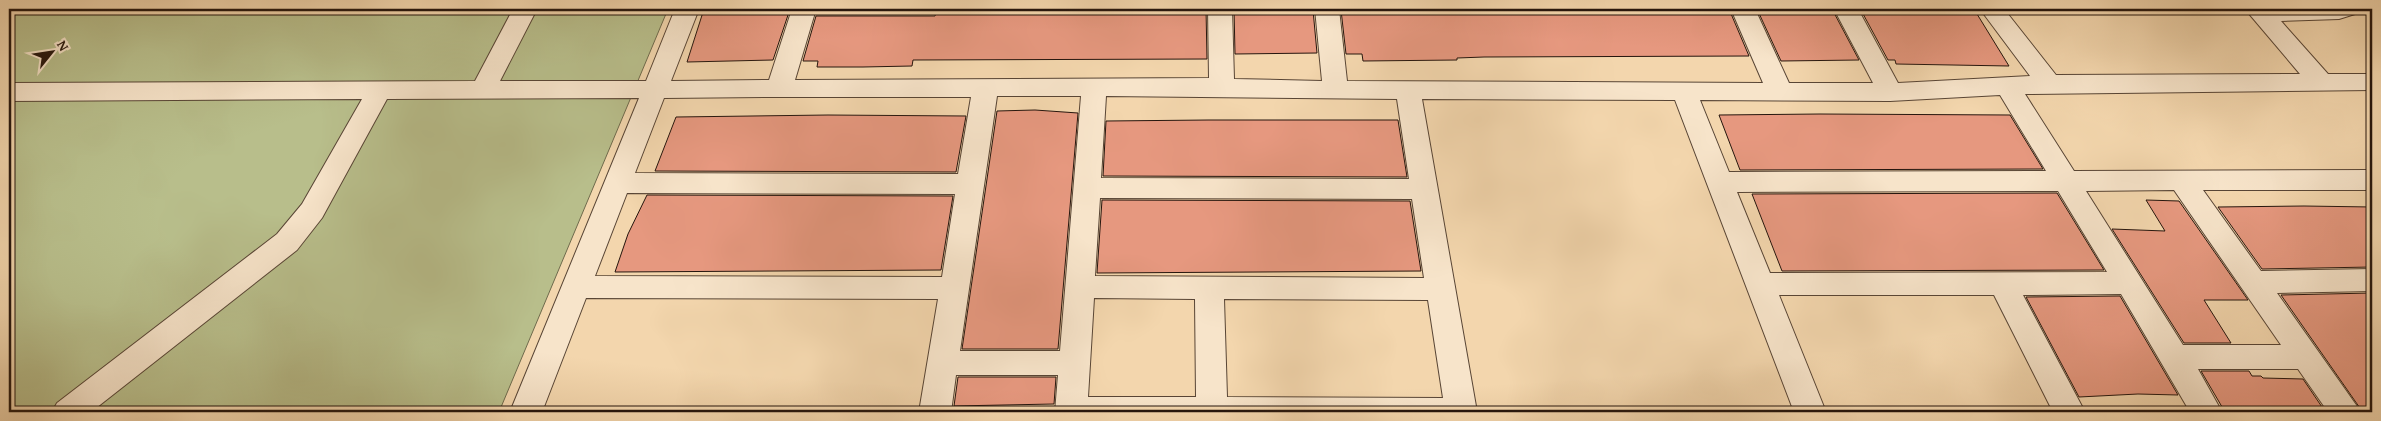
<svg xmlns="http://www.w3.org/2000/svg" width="2381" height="421" font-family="'Gentium Book Plus',serif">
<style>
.green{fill:#b8be8b;stroke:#6e6a4c}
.building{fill:#e6987f;stroke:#25150d}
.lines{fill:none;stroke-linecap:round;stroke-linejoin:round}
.minor-casing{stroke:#584535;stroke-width:2}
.minor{fill:#f7e4ca;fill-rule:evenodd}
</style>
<rect width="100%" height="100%" fill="#f3d6ad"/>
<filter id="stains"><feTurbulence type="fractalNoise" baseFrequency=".004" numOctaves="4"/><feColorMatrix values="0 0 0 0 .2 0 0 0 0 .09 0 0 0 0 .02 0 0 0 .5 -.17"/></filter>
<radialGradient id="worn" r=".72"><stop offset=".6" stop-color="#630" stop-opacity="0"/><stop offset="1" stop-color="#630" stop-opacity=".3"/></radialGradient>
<path class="green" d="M9,9H668L499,412H9Z"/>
<path class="building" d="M704,9H790L773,60L687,62Z
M1206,9L1207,59L913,60L912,66L863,67H817L818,61H803L816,16H935L937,10Z
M1234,9L1313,10L1317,53L1235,54Z
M1452,9H1729L1749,56L1484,57L1457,58V60L1363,61L1362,54H1346L1341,10Z
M1757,9H1832L1859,60L1781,61Z
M1862,12L1977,14L2009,66L1896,64L1895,60H1888Z
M1035,110L1078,113L1058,349H962L997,111Z
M1820,114L2010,115L2043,169L1740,170L1719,115Z
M828,115L966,116L956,172L655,171L676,117Z
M1208,120H1398L1407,177L1103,176L1106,121Z
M2057,193L2104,270L1782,271L1752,194Z
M647,195L953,196L941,270L615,272L628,234Z
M1102,200L1410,201L1421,271L1097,273Z
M2146,200L2179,201L2248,300H2204L2231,343H2184L2112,229L2165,231Z
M2304,206L2372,207V267L2262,269L2218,207Z
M2372,293V411H2362L2281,295Z
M2120,296L2178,395L2138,394L2079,397L2026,297Z
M2201,371H2249L2252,376H2261L2263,378L2303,379L2324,410L2288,409L2225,412Z
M958,377H1056L1054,404L954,406Z"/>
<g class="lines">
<g class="minor-casing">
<path id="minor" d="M513,9H537L500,81H646L675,9H699L671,81L769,80L792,9H816L795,80L1209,78L1208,9H1232L1234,79L1322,81L1315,9H1339L1347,81L1763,83L1731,9H1755L1789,83H1873L1834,9H1858L1898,83L2030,76L1980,9H2004L2056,75L2300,74L2245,9H2359L2355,14L2339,19L2281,21L2328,74H2372V90L2025,94L2074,171L2372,170V190H2203L2261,271L2372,269V291L2277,293L2361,412H2328L2298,369H2198L2222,412H2190L2121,294L2023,295L2085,412H2053L1994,295H1779L1826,412H1794L1675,100L1422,99L1477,412H1055L1058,375H956L951,412H919L938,299L586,298L542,412H510L639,98L387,99L322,218L297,250L91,412H52L57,403L277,234L302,204L362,99L9,101V83L475,81ZM2000,95L2046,171L1729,172L1700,100L1890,101ZM997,96H1081L1060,351H960ZM1106,96L1397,99L1409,179L1101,178ZM775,97H971L958,174L635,173L664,98ZM2174,190L2281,345H2183L2086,191ZM2058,191L2107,272L1770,273L1737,192ZM627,193L955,194L942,277L595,276ZM1100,198L1412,199L1424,278L1095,276ZM1094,298L1195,299L1196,397H1088ZM1224,299L1428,300L1443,398L1227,397Z"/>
</g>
<use href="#minor" class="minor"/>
</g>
<rect width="2381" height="421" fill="none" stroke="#f3d6ad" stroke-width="30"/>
<rect x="10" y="10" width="2361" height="401" fill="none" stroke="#25150d" stroke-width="2.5"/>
<rect x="15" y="15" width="2351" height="391" fill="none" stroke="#25150d"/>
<g transform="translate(52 52) rotate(60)" stroke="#f7e4ca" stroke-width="4" paint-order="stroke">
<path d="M0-4L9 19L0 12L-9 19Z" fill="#25150d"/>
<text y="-8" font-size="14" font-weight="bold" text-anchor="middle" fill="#25150d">N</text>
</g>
<rect width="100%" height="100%" filter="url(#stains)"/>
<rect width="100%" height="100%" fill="url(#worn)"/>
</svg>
